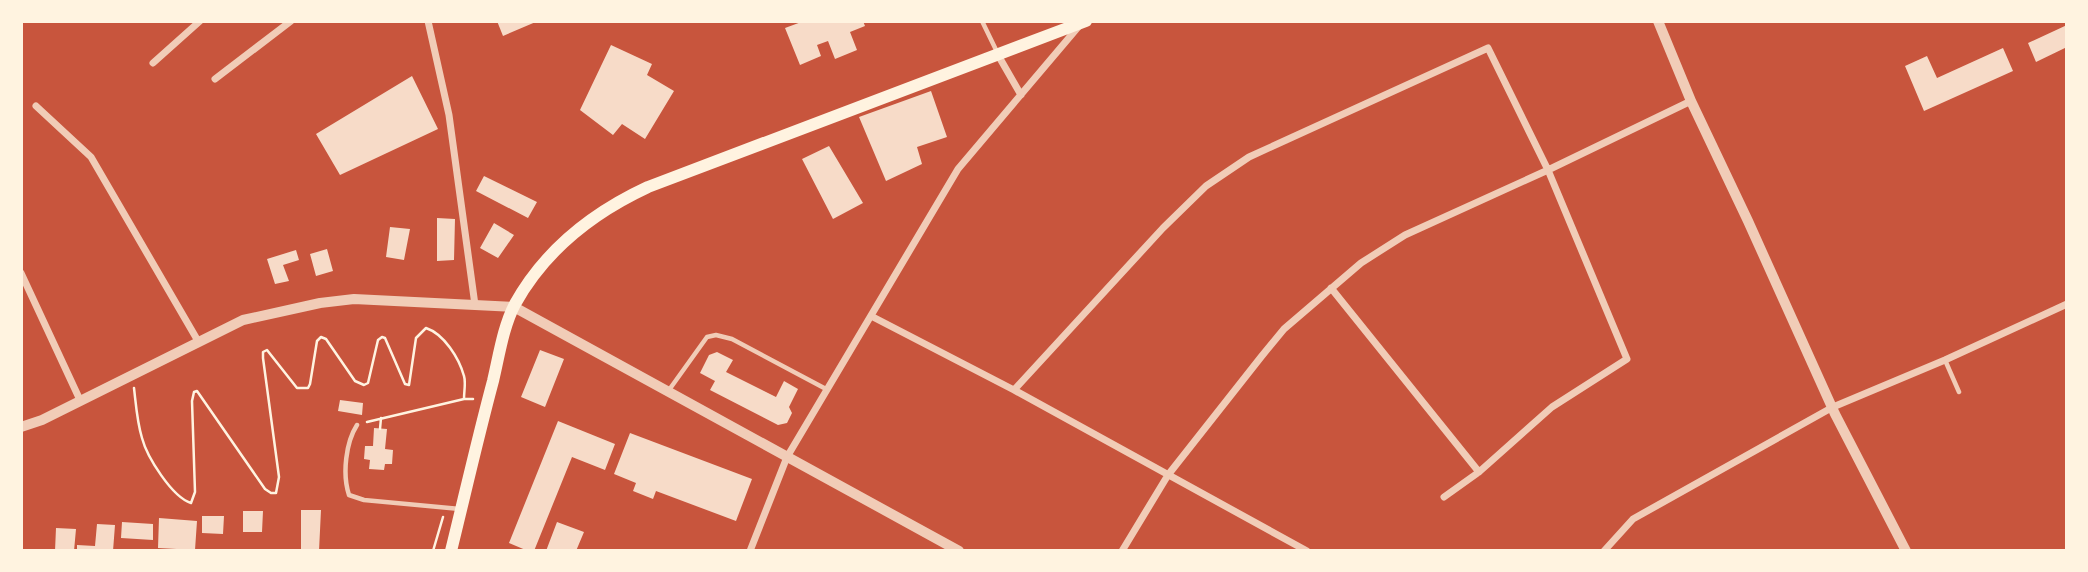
<svg xmlns="http://www.w3.org/2000/svg" width="2088" height="572" font-family="Roboto,sans-serif">
<style>
.building{fill:#f7dbc8}
.lines{fill:none;stroke-linecap:round;stroke-linejoin:round}
.path{stroke:#fff3e0;stroke-width:2.5}
.service{stroke:#f1ccb7;stroke-width:4.5}
.minor{stroke:#f1ccb7;stroke-width:7}
.tertiary{stroke:#f1ccb7;stroke-width:10}
.secondary{stroke:#fff3e0;stroke-width:12}
</style>
<rect width="100%" height="100%" fill="#c8553d"/>
<path class="building" d="M497,21H538L503,36Z
M804,21H863L865,26L850,32L857,50L835,59L828,41L817,45L821,56L800,65L785,28Z
M2067,25V47L2036,62L2028,43Z
M611,45L652,64L647,75L674,91L645,139L622,124L613,135L580,110Z
M2003,48L2013,71L1924,111L1905,66L1927,56L1937,78Z
M412,76L438,129L340,175L316,134Z
M931,91L947,137L917,147L922,164L886,181L859,117Z
M829,146L863,203L833,219L802,159Z
M484,176L537,202L528,218L476,191Z
M437,218L455,219L454,260L437,261Z
M494,223L514,235L498,258L480,248Z
M390,227L410,229L404,260L386,257Z
M327,249L333,271L316,276L310,254Z
M296,250L299,260L283,265L289,281L275,284L267,259Z
M540,350L564,359L545,407L521,397Z
M717,352L733,360L726,372L776,397L784,381L798,389L789,407L792,413L787,423L778,425L710,390L715,381L700,373L709,355Z
M340,400L363,403L362,415L338,411Z
M558,421L615,444L605,470L572,457L534,551H528L509,543Z
M374,428L387,429L385,449L393,450L392,464H385L384,470L369,469L370,460L364,459L365,446H373Z
M630,433L752,479L736,521L656,491L653,499L633,491L636,483L614,474Z
M301,510H321L319,551H301Z
M243,511H263L262,532H243Z
M202,516H224L223,534L202,533Z
M159,518L197,521L195,550L158,548Z
M122,522L153,524V540L121,538Z
M557,522L584,532L576,551H546Z
M97,524L115,525L113,551H77V545L95,546Z
M56,528L76,529L74,551H55Z"/>
<g class="lines">
<path class="path" d="M134,388C136,405 137,422 142,438C147,457 172,497 191,503L195,492L192,401L194,392L197,391L265,489L271,493H276L279,477L263,358V352L267,350L297,388H308L310,384L317,341L321,337L326,339L355,381L364,385L368,383L378,340L382,337L385,338L405,384L409,385L416,338L426,328C444,334 459,358 464,376C466,382 464,391 464,399
M367,422L464,399H473
M380,429L381,418
M433,551L443,517"/>
<path class="service" d="M982,21L998,54
M1945,360L1959,392
M669,390L707,337L716,335L732,339L826,389
M357,425C346,442 342,474 349,495L364,500L460,509"/>
<path class="minor" d="M428,21L449,115L475,305
M998,55L1021,95
M153,63L200,21
M215,79L291,21
M36,106L91,157L198,341
M21,273L80,400
M1331,288L1479,472
M871,316L1014,390L1307,551
M1014,390L1163,228L1206,186L1249,157L1488,48L1548,170L1627,359L1552,407L1479,472L1444,497
M750,551L787,457L958,169L1079,26
M1122,551L1168,475L1261,357L1284,329L1361,263L1405,235L1548,170L1691,101
M1604,551L1633,519L1833,407L1945,360L2067,304"/>
<path class="tertiary" d="M1658,21L1691,101L1748,221L1835,414L1906,551
M21,427L42,420L243,320L320,303L354,299L514,307L959,551"/>
<path class="secondary" d="M451,551C465,494 478,437 493,381C499,356 503,327 515,304C545,250 592,213 648,187L1086,21"/>
</g>
<rect width="2088" height="572" fill="none" stroke="#fff3e0" stroke-width="46"/>
</svg>
